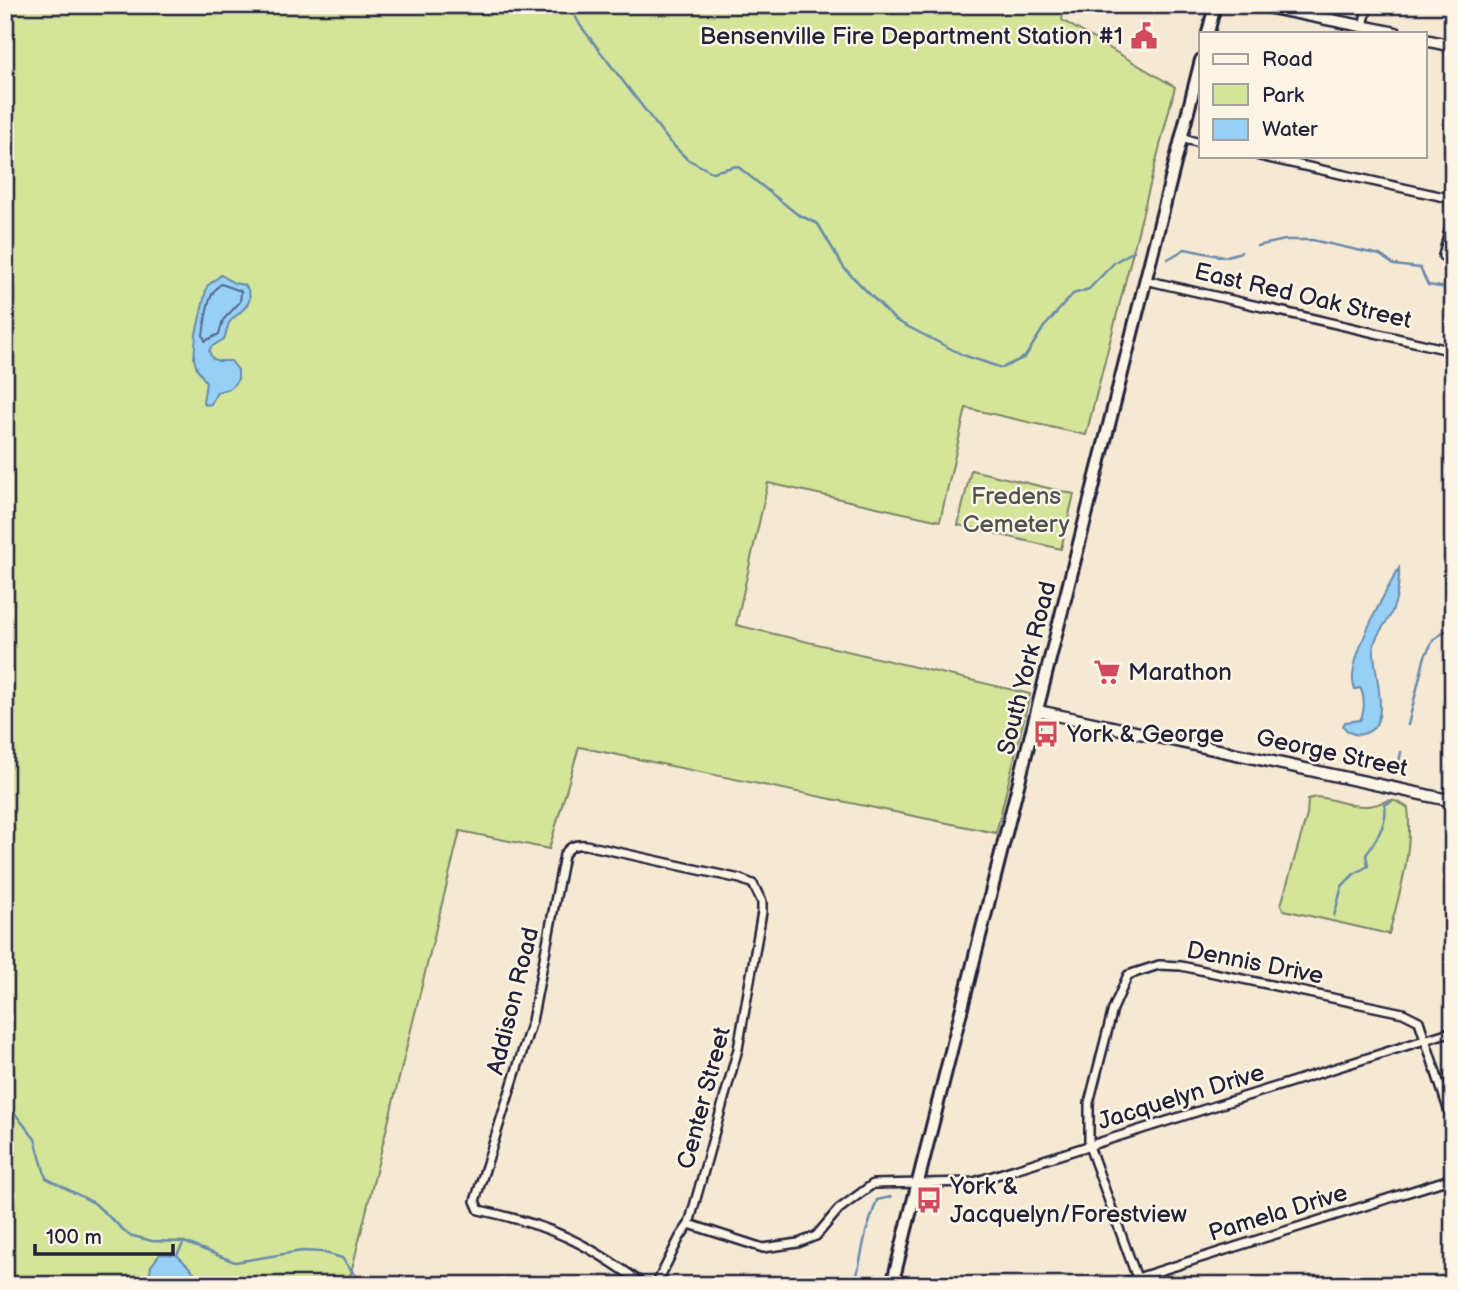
<svg xmlns="http://www.w3.org/2000/svg" width="1458" height="1290" font-family="'Balsamiq Sans',sans-serif">
<style>
.green{fill:#d4e599;stroke:#7b846a;stroke-width:2}
.water{fill:#97d0f6;stroke:#688aab;stroke-width:2}
.lines{fill:none;stroke-linecap:round;stroke-linejoin:round}
.shore{stroke:#516886;stroke-width:2}
.stream{stroke:#688aab;stroke-width:2.5}
.minor-casing{stroke:#22223b;stroke-width:12}
.tertiary-casing{stroke:#22223b;stroke-width:15}
.secondary-casing{stroke:#22223b;stroke-width:16}
.minor{stroke:#fcf5e5;stroke-width:7}
.tertiary{stroke:#fcf5e5;stroke-width:10}
.secondary{stroke:#fcf5e5;stroke-width:10}
.labels{text-anchor:middle;dominant-baseline:central;stroke-width:5;stroke-linejoin:round;paint-order:stroke}
.poi-label{font-size:24px;fill:#22223b;stroke:#fcf5e5;text-anchor:start}
.street-label{font-size:24px;fill:#22223b;stroke:#fcf5e5}
.park-label{font-size:24px;fill:#4e5352;stroke:#fcf5e5}
</style>
<rect width="100%" height="100%" fill="#f6e9d4"/>
<filter id="ink" filterUnits="userSpaceOnUse"><feTurbulence type="fractalNoise" baseFrequency=".0143" numOctaves="2"/><feDisplacementMap in="SourceGraphic" scale="14" xChannelSelector="R" yChannelSelector="G"/><feConvolveMatrix kernelMatrix="1 2 1 2 8 2 1 2 1" color-interpolation-filters="sRGB"/></filter>
<g filter="url(#ink)">
<path class="green" d="M5,5H1065L1062,20L1175,87L1086,435L966,408L940,521L768,483L736,625L1030,694L996,833L579,747L549,849L460,831L348,1285H5Z
M971,470L1074,494L1061,549L958,525Z
M1316,797C1333,798 1349,807 1366,806C1385,806 1387,792 1408,808C1413,851 1400,892 1389,934L1284,910L1281,905L1307,815L1308,799Z"/>
<path class="water" d="M221,275L234,283L245,285C260,305 235,313 229,323C227,327 226,335 224,339L211,347L209,351L212,358L218,361H231L238,370V379L231,388L217,392L211,404L205,405L203,402L206,382L197,369L194,359L196,334L207,286Z
M1399,568C1400,584 1396,608 1387,621C1382,629 1376,635 1374,645C1371,668 1396,727 1362,734C1354,736 1347,732 1343,726L1345,722L1360,720C1365,712 1365,696 1360,688L1355,689C1343,666 1386,591 1399,568Z
M160,1254L177,1255L195,1273L193,1285H148L151,1266Z"/>
<g class="lines">
<path class="shore" d="M221,284L241,291L240,302L223,320L219,334L205,341L203,335C206,319 206,294 221,284Z"/>
<path class="stream" d="M569,5L580,25L668,140L687,159L712,172L737,166L797,214L818,224L844,268L895,320L963,355L1002,368L1025,357L1044,327L1073,294L1089,289L1115,262L1134,251
M1257,246L1285,240H1312L1380,255L1394,265L1420,268L1428,285L1453,289
M1168,259L1185,249L1224,257L1241,252
M1408,725L1425,656L1434,639L1453,626
M1397,773L1401,752
M1334,916L1342,886L1354,874L1368,866L1366,855C1376,839 1388,824 1385,804L1391,802
M5,1101L35,1139L46,1178L94,1203L129,1235L152,1241L184,1242
M177,1255L184,1242L235,1262L302,1251L322,1252L342,1258L363,1285
M855,1285L866,1232L877,1200L891,1197"/>
<g class="minor-casing">
<path id="minor" d="M1363,26L1368,5
M1180,138L1201,143
M1259,156L1453,199
M1443,256L1453,214
M1145,280L1453,351
M689,1224L763,1248L798,1243L816,1236L839,1209L873,1184L974,1182L1453,1031
M1137,1278L1089,1146V1103L1113,1009L1128,975L1159,965L1181,966L1403,1013L1419,1021L1453,1124
M644,1285C586,1242 550,1225 479,1210L475,1201L532,1021L564,855C570,846 575,844 586,845L740,879L753,884L762,902V912L738,1049L689,1224L680,1237L656,1285
M1115,1285L1453,1178"/>
</g>
<g class="tertiary-casing">
<path id="tertiary" d="M1257,5L1396,33
M1425,40L1453,46
M1038,711L1453,801"/>
</g>
<g class="secondary-casing">
<path id="secondary" d="M1208,33L1215,5
M892,1285L1201,60"/>
</g>
<use href="#minor" class="minor"/>
<use href="#tertiary" class="tertiary"/>
<use href="#secondary" class="secondary"/>
</g>
</g>
<defs>
<g id="civic-bare" transform="scale(2.1)"><path d="M-.6-6.5H3V-4.5H.6V-3L4-1V1h2V6H-6V1h2V-1L-.6-3ZM-1.2 2.5V6h2.4V2.5Z" fill="#d1495b" stroke="#fcf5e5" stroke-width="2.5" paint-order="stroke"/></g>
<g id="supermarket-bare" transform="scale(2.1)"><path d="M-6-5.5h2.5l.6 2H6L4.5 2H-2.5L-4.4-4H-6ZM-1.5 3.2a1.3 1.3 0 1 0 .1 0ZM3 3.2a1.3 1.3 0 1 0 .1 0Z" fill="#d1495b" stroke="#fcf5e5" stroke-width="2.5" paint-order="stroke"/></g>
<g id="bus-bare" transform="scale(2.1)"><path d="M-5-6H5V4H4V6H2V4H-2V6H-4V4H-5ZM-3.5-4V0h7V-4ZM-3.5 1.2v1.5H-2V1.2ZM2 1.2v1.5H3.5V1.2Z" fill="#d1495b" stroke="#fcf5e5" stroke-width="2.5" paint-order="stroke"/></g>
</defs>
<g fill-rule="evenodd">
<use href="#civic-bare" x="1144" y="36"/>
<use href="#supermarket-bare" x="1107" y="672"/>
<use href="#bus-bare" x="1046" y="734"/>
<use href="#bus-bare" x="929" y="1200"/>
</g>
<g class="labels">
<g class="poi-label">
<text x="1123" y="36" text-anchor="end">Bensenville Fire Department Station #1</text>
<text x="1128" y="672">Marathon</text>
<text x="1067" y="734">York &amp; George</text>
<text x="950" y="1186">York &amp;<tspan x="950" dy="28">Jacquelyn/Forestview</tspan></text>
</g>
<g class="street-label">
<text transform="translate(1303 296) rotate(13)">East Red Oak Street</text>
<text transform="translate(1027 668) rotate(-76)">South York Road</text>
<text transform="translate(1332 753) rotate(12)">George Street</text>
<text transform="translate(1255 963) rotate(11)">Dennis Drive</text>
<text transform="translate(513 1001) rotate(-76)">Addison Road</text>
<text transform="translate(1181 1097) rotate(-17)">Jacquelyn Drive</text>
<text transform="translate(704 1098) rotate(-75)">Center Street</text>
<text transform="translate(1278 1213) rotate(-17)">Pamela Drive</text>
</g>
<g class="park-label">
<text x="1016" y="496">Fredens<tspan x="1016" dy="28">Cemetery</tspan></text>
</g>
</g>
<rect width="1458" height="1290" fill="none" stroke="#fcf5e5" stroke-width="28"/>
<rect x="14" y="14" width="1430" height="1262" fill="none" stroke="#22223b" stroke-width="2.5" filter="url(#ink)"/>
<rect x="1199" y="32" width="228" height="126" fill="#fcf5e5" stroke="#a5a1a1" stroke-width="2"/>
<rect x="1213" y="54" width="35" height="10" fill="#fcf5e5" stroke="#a5a1a1" stroke-width="2"/>
<text x="1262" y="66" font-size="21" fill="#22223b">Road</text>
<rect x="1213" y="84" width="35" height="21" fill="#d4e599" stroke="#a5a1a1" stroke-width="2"/>
<text x="1262" y="102" font-size="21" fill="#22223b">Park</text>
<rect x="1213" y="119" width="35" height="21" fill="#97d0f6" stroke="#a5a1a1" stroke-width="2"/>
<text x="1262" y="136" font-size="21" fill="#22223b">Water</text>
<path d="M35 1244v10h138v-10" fill="none" stroke="#22223b" stroke-width="3.5"/>
<text x="46" y="1244" font-size="21" fill="#22223b" stroke="#fcf5e5" stroke-width="5" paint-order="stroke">100 m</text>
</svg>
